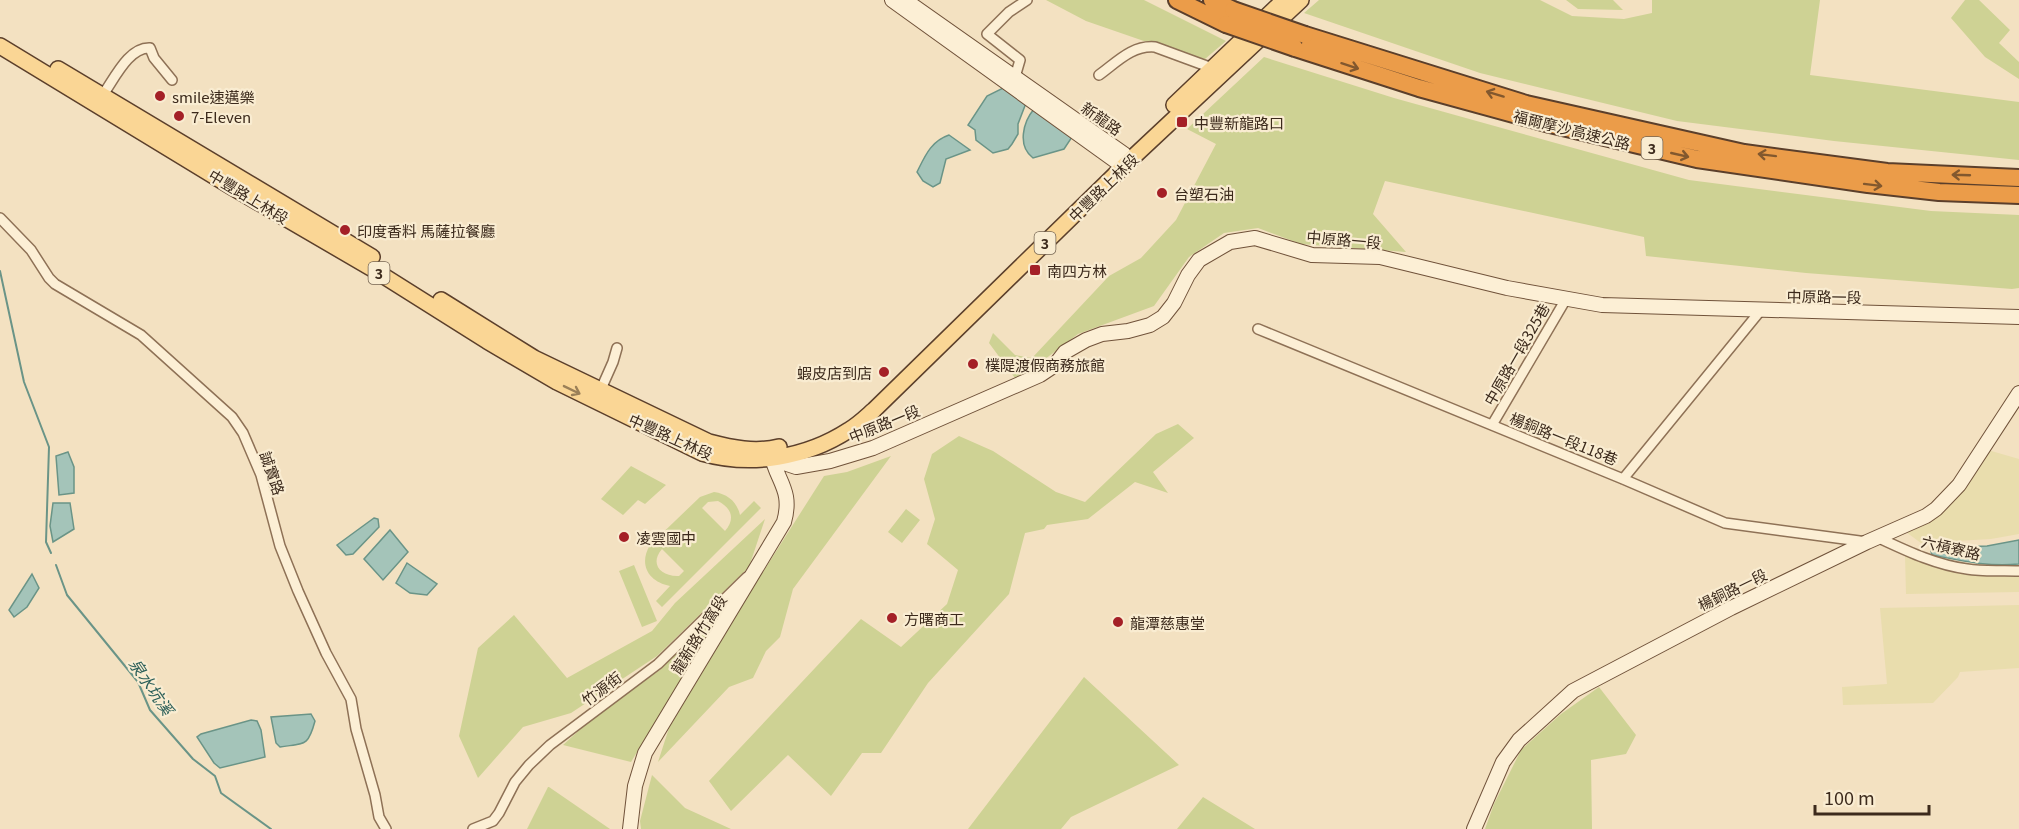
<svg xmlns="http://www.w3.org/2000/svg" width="2019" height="829" font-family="Georgia,'Noto Sans TC',serif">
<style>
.farmland{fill:#e9ddad}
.green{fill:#ced294;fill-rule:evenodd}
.water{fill:#a4c4b9;stroke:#6a9487;stroke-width:1.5}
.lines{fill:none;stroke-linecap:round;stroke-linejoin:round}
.stream{stroke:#6a9487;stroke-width:2}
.street-casing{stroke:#8e7156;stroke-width:12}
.secondary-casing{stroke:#70523a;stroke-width:16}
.primary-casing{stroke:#5b3f2b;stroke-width:18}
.highway-casing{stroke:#5b3f2b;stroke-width:20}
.street{stroke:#fcefd5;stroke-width:9}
.secondary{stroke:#fcefd5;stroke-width:14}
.primary{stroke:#fad695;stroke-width:15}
.highway{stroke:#eb9c49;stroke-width:16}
.highway-bridge-casing{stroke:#5b3f2b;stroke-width:20;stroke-linecap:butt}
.highway-bridge{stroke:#eb9c49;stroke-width:16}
.oneway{stroke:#82582e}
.oneway2{stroke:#9b8058}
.poi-dot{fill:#a42027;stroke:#f9ecd1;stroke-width:2}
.labels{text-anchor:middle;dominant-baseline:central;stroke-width:4.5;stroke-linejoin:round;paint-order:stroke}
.shield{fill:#f9ecd1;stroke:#756452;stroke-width:1.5}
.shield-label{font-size:14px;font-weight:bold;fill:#3c2a1c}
.poi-label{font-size:15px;fill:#3c2a1c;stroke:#f9ecd1;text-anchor:start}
.street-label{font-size:15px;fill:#3c2a1c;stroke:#f9ecd1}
.water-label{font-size:16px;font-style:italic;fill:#2a5e58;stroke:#f9ecd1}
</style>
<rect width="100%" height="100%" fill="#f3e1c1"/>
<path class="farmland" d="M1988,450L2019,459V534L1991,539L1921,543L1906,532Z
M1905,555L2019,575V592L1906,594Z
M2019,605V668L1960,672L1958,677L1933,703L1843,705L1842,687L1887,684L1880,608Z"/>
<path class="green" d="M1046,0H1144L1226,41L1205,59L1167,49L1086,21Z
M1319,0H1540L1572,16L1624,19L1652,13V0H1820L1810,75L2019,102V160L1834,141L1677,121L1480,73L1304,13Z
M1566,0H1613L1623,10L1578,9Z
M1965,0H1979L2010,30L1999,43L2019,62V79L1985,57L1951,18Z
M1264,57L1394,98L1689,180L1931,211L2019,215V288L2012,289L1806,273L1646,256L1644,237L1385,181L1373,214L1406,252L1301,244L1258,228L1224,233L1189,257L1154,306L1078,334L1036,366L1015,378L989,343L993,333L1015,355L1032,358L1109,276L1141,258L1176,220L1216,144L1187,129Z
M1178,424L1194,438L1153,472L1168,493L1135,482L1088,519L1047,525L1044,529L1025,533L1009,594L928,683L881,753H862L831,796L788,755L731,811L709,781L861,619L901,647L947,604L958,570L927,544L935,519L924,479L932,454L959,436L993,451L1056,492L1085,502L1156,434Z
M891,456L793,589L780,637L766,651L753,678L729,687L658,762L669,728L761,575L824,476L847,472Z
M631,466L666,485L645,504L638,500L623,515L601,499Z
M714,492C728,494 737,502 740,515L754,501L761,508L662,607L656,601L670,586C649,582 638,565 650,545L700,497ZM718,501C731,508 736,518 725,531L702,508L708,502ZM662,549L684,571L679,576C661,577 649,564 662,549Z
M906,509L920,520L902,543L888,532Z
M765,519L749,567L657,656L571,713L523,727L478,778L459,736L478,648L514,615L567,678L652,631L675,603Z
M634,565L657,621L642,627L619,571Z
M736,590L631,762L563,745L596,715L660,670Z
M1084,677L1179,765L1071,817L1061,829H968Z
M1599,687L1636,735L1626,754L1591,760L1592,829H1485L1494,804L1521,750L1561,714Z
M652,775L685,808L731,829H641L640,821Z
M548,787H549L610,829H527Z
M1203,797L1255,829H1177Z"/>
<path class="water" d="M1003,88L1026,103L1018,124V134L1012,144L1008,149L993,153L976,140L975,130L968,125L987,96Z
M1034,109L1072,137L1064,149L1033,158C1017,146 1023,122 1034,109Z
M949,135L970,150L946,159L940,183L933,187L923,181L917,172C925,156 931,141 949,135Z
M68,452L74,467V493L59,495L56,456Z
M53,503H70L74,529L53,542L50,526Z
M374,518L378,519L379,527L353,554L346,555L337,545Z
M390,530L408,552L383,580L364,559Z
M2019,540V564C1988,567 1963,561 1932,555L1931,551L1934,548L1987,546Z
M407,563L437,584L427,595L410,593L396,583Z
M32,574L39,588L27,607L14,617L9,610Z
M311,714L315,721C308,747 305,743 280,747L276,743L271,717Z
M251,720L257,721L261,730L265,757L220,768L214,763L197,737L201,734Z"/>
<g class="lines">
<path class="stream" d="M0,271L24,382L49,447L46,542L51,553
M56,565L67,595L138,682L150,710L193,759L215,776L221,793L271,829"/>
<g class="street-casing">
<path id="street" d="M1099,75C1117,62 1132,45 1155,47L1212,68
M1015,77L1020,60L987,34L1009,12L1027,0
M102,96C114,80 128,47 150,48L154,58L172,80
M0,218L31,250L49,278L55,284L141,335L232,417L243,433L261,475L280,546L298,591L326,653L351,699L356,729L375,795L379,817L386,829
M1258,329L1623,479L1725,523L1867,542
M601,389L613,362L617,348
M1492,425L1566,299
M1623,479L1761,310
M1879,538C1907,551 1936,565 1967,569C1984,572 2002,570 2019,571
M473,829L493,821L499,813L515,782L529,765L550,745L658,664L747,577"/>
</g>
<g class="secondary-casing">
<path id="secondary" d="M892,0L1117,162L1129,161L1124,154L905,0
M772,459L796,467L830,461L873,448L1040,375L1055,365L1065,352L1086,340L1102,334L1128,331L1150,325L1163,317L1174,303L1188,275L1199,260L1230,242L1255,238L1312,255L1380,257L1507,288L1602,305L2019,317
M630,829L635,786L645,753L784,522C793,490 777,482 771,454
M1474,829L1503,762L1519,740L1573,691L1731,608L1867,542L1926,516L1936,509L1959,485L2019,393"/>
</g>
<g class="primary-casing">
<path id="primary" d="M0,46L232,187L371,268L487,341L557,382L702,453C751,467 806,458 849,430C858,425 866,417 874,410L1129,161L1301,0
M58,69L372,257
M1174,105L1284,0
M441,300L534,358L709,442C732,448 755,453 779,447"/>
</g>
<g class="highway-casing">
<path id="highway" d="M1177,0L1226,24
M1212,0L1233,10
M1305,35L1526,104L1744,153L1887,172L2019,178
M1295,48L1419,88L1550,124L1697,159L1868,184L1939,192L2019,195"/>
</g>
<use href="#street" class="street"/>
<use href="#secondary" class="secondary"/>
<use href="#primary" class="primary"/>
<use href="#highway" class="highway"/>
<g class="highway-bridge-casing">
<path id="highway-bridge" d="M1233,10L1305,35
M1226,24L1295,48"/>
</g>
<use href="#highway-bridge" class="highway-bridge"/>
</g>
<defs><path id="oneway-shaft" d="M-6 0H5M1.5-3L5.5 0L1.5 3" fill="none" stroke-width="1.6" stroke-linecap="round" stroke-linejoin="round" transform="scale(1.5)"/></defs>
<g class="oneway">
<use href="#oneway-shaft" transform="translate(1350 66) rotate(18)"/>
<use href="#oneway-shaft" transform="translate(1495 94) rotate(-163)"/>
<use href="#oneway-shaft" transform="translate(1680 155) rotate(13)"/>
<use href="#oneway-shaft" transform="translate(1767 155) rotate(-173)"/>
<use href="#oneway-shaft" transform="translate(1961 175) rotate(-178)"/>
<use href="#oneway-shaft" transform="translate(1873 185) rotate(7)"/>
</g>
<use class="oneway2" href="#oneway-shaft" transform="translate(572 390) rotate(26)"/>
<g class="poi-dot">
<circle cx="160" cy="96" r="6"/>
<circle cx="179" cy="116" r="6"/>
<rect x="1176" y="116" width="12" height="12" rx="3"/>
<circle cx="1162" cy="193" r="6"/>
<circle cx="345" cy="230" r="6"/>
<rect x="1029" y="264" width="12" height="12" rx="3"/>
<circle cx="973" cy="364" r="6"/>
<circle cx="884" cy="372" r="6"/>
<circle cx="624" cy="537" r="6"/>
<circle cx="892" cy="618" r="6"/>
<circle cx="1118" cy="622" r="6"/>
</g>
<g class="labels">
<g class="shield">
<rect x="1641.5" y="137" width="21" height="22" rx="4.5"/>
<rect x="1034.5" y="232" width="21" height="22" rx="4.5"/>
<rect x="368.5" y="262" width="21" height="22" rx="4.5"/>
</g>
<g class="shield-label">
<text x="1652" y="148">3</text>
<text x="1045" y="243">3</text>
<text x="379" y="273">3</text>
</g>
<g class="poi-label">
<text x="172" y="96">smile速邁樂</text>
<text x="191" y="116">7-Eleven</text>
<text x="1194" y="122">中豐新龍路口</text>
<text x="1174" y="193">台塑石油</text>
<text x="357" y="230">印度香料 馬薩拉餐廳</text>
<text x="1047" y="270">南四方林</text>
<text x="985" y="364">樸隄渡假商務旅館</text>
<text x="872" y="372" text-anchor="end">蝦皮店到店</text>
<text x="636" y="537">凌雲國中</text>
<text x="904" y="618">方曙商工</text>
<text x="1130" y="622">龍潭慈惠堂</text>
</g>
<g class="street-label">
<text transform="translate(1102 118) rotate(35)">新龍路</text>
<text transform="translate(1572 129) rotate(14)">福爾摩沙高速公路</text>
<text transform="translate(1103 187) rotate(-44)">中豐路上林段</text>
<text transform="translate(249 196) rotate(31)">中豐路上林段</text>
<text transform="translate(1344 239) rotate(5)">中原路一段</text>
<text transform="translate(1824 296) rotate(1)">中原路一段</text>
<text transform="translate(1516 354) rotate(-60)">中原路一段325巷</text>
<text transform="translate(884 423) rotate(-22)">中原路一段</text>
<text transform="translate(671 436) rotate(24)">中豐路上林段</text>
<text transform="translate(1564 438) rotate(22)">楊銅路一段118巷</text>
<text transform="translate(273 473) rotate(71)">誠實路</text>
<text transform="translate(1951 547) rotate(13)">六槓寮路</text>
<text transform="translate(1732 589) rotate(-26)">楊銅路一段</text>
<text transform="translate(698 634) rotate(-58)">龍新路竹窩段</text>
<text transform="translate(601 688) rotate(-37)">竹源街</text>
</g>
<g class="water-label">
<text transform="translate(152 686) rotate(56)">泉水坑溪</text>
</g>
</g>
<path d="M1815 805v9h114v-9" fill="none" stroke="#3c2a1c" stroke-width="3"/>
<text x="1824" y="805" font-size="18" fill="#3c2a1c" stroke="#f9ecd1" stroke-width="4.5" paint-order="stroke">100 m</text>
</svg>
